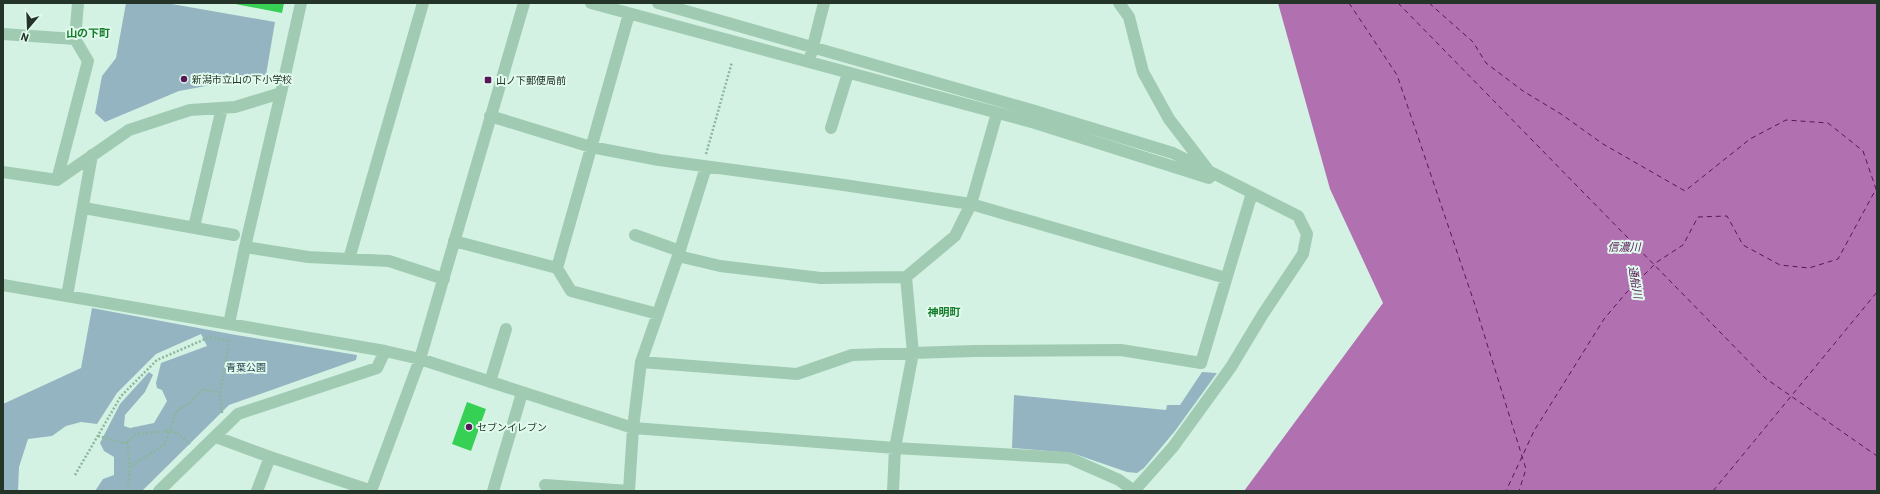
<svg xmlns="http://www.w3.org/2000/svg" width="1880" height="494" font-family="Barlow,'Noto Sans JP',sans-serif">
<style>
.green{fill:#94b4c2}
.water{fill:#b171b1}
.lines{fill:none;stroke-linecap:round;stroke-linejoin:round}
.ferry{stroke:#581756;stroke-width:1;stroke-dasharray:5 4;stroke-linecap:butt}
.building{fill:#35d054}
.path{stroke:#8ab79c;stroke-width:2.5;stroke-dasharray:2 2;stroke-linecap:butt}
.minor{stroke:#a0cbb2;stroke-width:12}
.poi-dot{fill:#581756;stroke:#e1faed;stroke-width:1.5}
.labels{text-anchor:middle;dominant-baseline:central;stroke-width:4;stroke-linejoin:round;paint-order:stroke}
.poi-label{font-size:10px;fill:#243428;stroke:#e1faed;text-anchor:start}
.park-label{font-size:10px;fill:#264554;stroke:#e1faed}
.neighbourhood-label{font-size:11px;font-weight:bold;fill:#167d2b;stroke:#e1faed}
.water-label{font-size:11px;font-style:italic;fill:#581756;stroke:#e1faed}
</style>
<rect width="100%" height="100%" fill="#d4f2e3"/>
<path class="green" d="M126,3H166L275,22L266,75L179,91L105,122L95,113L102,76L116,58Z
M92,308L236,335L357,355L356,360L229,405L142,491H95L103,479L114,475V457L104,451L100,443L120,404L149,372L153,375L145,392L125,415L124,426L130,428L154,423L167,401L162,390L157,388L156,383L161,363L207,346L201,334L156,354L117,393L97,424L81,422L66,426L52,436L28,439L19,467L18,491H4L3,404L81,368Z
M1202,372L1217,373L1175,431L1144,468L1137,473L1127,472L1072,453L1012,448L1014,395L1166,410L1167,405H1180Z"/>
<path class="water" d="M1278,3H1877V491H1244L1383,303L1330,189Z"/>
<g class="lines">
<path class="ferry" d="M1349,3L1397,75L1474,302L1526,469L1519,491
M1398,3L1765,378L1877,456
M1429,3L1473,42L1486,63L1523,91L1561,114L1603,144L1685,191L1750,139L1786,120L1828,123L1863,151L1876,189L1838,259L1809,268L1780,265L1743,245L1727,216L1698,217L1683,245L1657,262L1626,293L1604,319L1534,431L1506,491
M1713,491L1877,292"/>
</g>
<path class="building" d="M230,3H284L282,13Z
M467,402L486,409L471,451L452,444Z"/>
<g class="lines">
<path class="path" d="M706,154L732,62
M222,413L220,393L229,341
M98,436L123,443L127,442L136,434L169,431L177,433L190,444
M127,442L130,464L128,491
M130,467L164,445L175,415L179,409L189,404L202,389L220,393
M75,475L121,396L157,360L210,337L229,341"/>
<path class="minor" d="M78,3L75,39L88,61L57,180L129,130L190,110L235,107L281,93L301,3
M591,3L1035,123L1209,178
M658,3L1035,111L1173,153L1298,216L1307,234L1303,254L1263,314L1231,367L1173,447L1134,491
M1119,3L1129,17L1143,72L1169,119L1208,170
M3,34L75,39
M811,54L824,3
M490,116L591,147L659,160L837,184L971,204L1226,278
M831,128L848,73
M3,172L57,180
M84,208L234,235
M194,227L222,108
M635,235L680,251
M454,241L557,268L571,291L658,314
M245,247L308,257L389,261L444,279
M678,256L720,266L821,278L906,277L955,236L971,204L997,113
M349,259L423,3
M557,268L629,14
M3,285L385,351L420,359L633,428L895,448L1069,458L1119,480L1134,491
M67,296L92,155
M229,324L245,247L281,93
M641,362L797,374L852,355L974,351L1121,350L1201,363L1252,193
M490,382L506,329
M216,437L270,457
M545,485L629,491
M159,491L238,414L377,368L385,351
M257,491L270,457L372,491
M371,491L420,359L524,3
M493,491L522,393
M629,491L633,428L641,362L678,256L706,167
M893,491L895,448L913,353L906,277"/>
</g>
<g class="poi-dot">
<circle cx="184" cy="79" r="4"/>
<rect x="484" y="76" width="8" height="8" rx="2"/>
<circle cx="469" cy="427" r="4"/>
</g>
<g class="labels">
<g class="poi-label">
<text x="192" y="79">新潟市立山の下小学校</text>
<text x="496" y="80">山ノ下郵便局前</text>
<text x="477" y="427">セブンイレブン</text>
</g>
<g class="park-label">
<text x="246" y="367">青葉公園</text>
</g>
<g class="neighbourhood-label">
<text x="88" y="32">山の下町</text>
<text x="944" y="311">神明町</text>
</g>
<g class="water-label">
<text x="1624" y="246">信濃川</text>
<text transform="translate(1636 282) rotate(80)">通船川</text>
</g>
</g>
<rect width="1880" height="494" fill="none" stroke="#243428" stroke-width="8"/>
<g transform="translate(28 28) rotate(199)" stroke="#e1faed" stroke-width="3" paint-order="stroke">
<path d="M0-3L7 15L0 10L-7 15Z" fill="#243428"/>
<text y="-6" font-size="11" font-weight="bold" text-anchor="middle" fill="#243428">N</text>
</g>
</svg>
